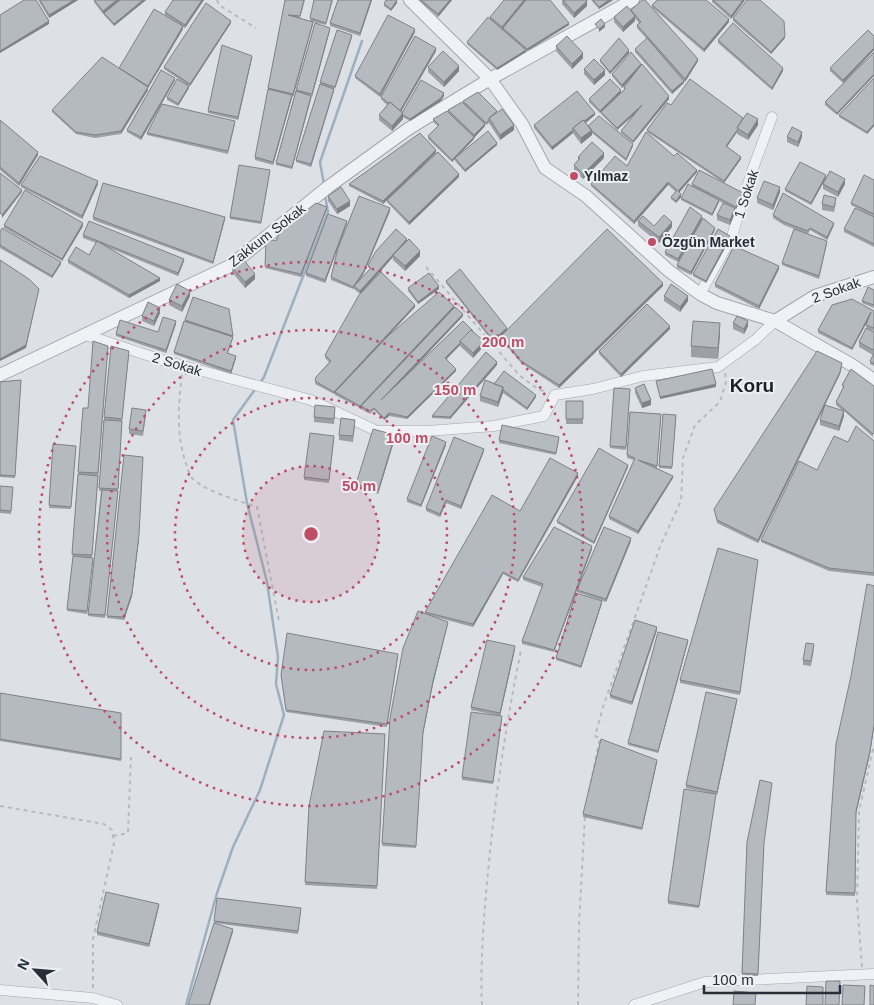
<svg xmlns="http://www.w3.org/2000/svg" width="874" height="1005" font-family="Helvetica,sans-serif">
<style>
.lines{fill:none;stroke-linecap:round;stroke-linejoin:round}
.stream{stroke:#9bb0c1;stroke-width:2.5}
.minor-casing{stroke:#a3a7ae;stroke-width:11}
.tertiary-casing{stroke:#a3a7ae;stroke-width:14}
.path{stroke:#b7bbc0;stroke-width:2;stroke-dasharray:4 4;stroke-linecap:butt}
.minor{stroke:#eff1f4;stroke-width:10}
.tertiary{stroke:#eff1f4;stroke-width:12}
.wall{fill:#9ca0a6}
.shaded-wall{fill:#7f8287}
.building{fill:#b5bac1;stroke:#7f8287}
.ring{fill:none;stroke:#bd4e65;stroke-width:2.5;stroke-dasharray:2.5 5}
.poi-dot{fill:#bd4e65;stroke:#eceff3;stroke-width:2}
.labels{text-anchor:middle;dominant-baseline:central;stroke-width:4;stroke-linejoin:round;paint-order:stroke}
.poi-label{font-size:14px;font-weight:bold;fill:#282f39;stroke:#eceff3;text-anchor:start}
.street-label{font-size:14px;fill:#282f39;stroke:#eceff3}
.district-label{font-size:19px;font-weight:bold;fill:#1a212a;stroke:#eceff3}
.centre{fill:#bd4e65;stroke:#eceff3;stroke-width:2.5}
.ring-label{font-size:15px;text-anchor:middle;font-weight:bold;fill:#bd4e65;stroke:#eceff3;stroke-width:4;stroke-linejoin:round;paint-order:stroke}
</style>
<rect width="100%" height="100%" fill="#dde0e5"/>
<g class="lines">
<path class="stream" d="M324,185L320,162L362,41
M260,383L264,377L328,212L325,195
M186,1005L217,893L233,847L260,790L284,715L276,684L278,657L267,582L247,503L233,420L256,388"/>
<g class="minor-casing">
<path id="minor" d="M700,294L732,236L752,171L772,117
M86,335L165,361L311,400L377,431H427L494,426L544,416L555,395L593,389L643,376L718,367L755,340L775,321
M0,990L93,998L117,1005
M634,1005L705,982L874,974"/>
</g>
<g class="tertiary-casing">
<path id="tertiary" d="M410,0L490,79L522,124L545,168L586,196L669,271L700,294L717,303L775,321L852,365L874,380
M775,321L815,296L874,277
M0,375L230,266L328,187L408,129L490,79L633,0"/>
</g>
<path class="path" d="M217,0L219,5L256,28
M426,267L520,376L538,389L546,392
M182,375C178,405 176,438 187,466C188,469 189,474 191,477C203,491 240,501 257,507L279,621
M589,791L600,738L595,736L603,707L661,544L681,501L683,458L695,425L720,402L726,382L725,372
M0,806L104,824L112,830L114,843L93,939V990
M113,836L128,833L131,757
M862,967L857,901L859,811L874,745
M482,1005C480,961 484,916 488,872C495,797 506,724 521,650
M578,1005L579,924L585,815"/>
<use href="#minor" class="minor"/>
<use href="#tertiary" class="tertiary"/>
</g>
<path class="wall" d="M38,0H78L49,18Z
M94,0H146L114,26L104,15V13L103,14L94,2Z
M204,0L185,28L183,27V29L148,88V90L121,134L95,138L76,134L52,112V110L119,68L173,20L165,15V12Z
M285,0H305L300,18L310,21L314,0H333L326,25L313,22V24L293,97H292L273,165L255,160V157Z
M338,0H372L360,36L330,26V23Z
M418,0H452L438,17Z
M562,0H587V6L574,18L562,4Z
M591,0H613L599,9Z
M712,0H745L731,19L712,2Z
M397,3L391,11L384,6V4Z
M652,5L729,22L704,52L653,8L698,61L685,82L637,28V25L639,23L635,18V21L623,32L614,22V17L631,10L652,8Z
M490,17L569,25L527,51L526,50V52L497,70L467,44V42L490,19Z
M733,18L785,38L771,54L733,21Z
M231,23L190,86H189V88L178,106L167,100V97L186,84L164,69V67Z
M330,30L292,169L276,165V163L296,90Z
M415,32L380,97L355,78V76Z
M874,36V50L843,83L830,71V68Z
M352,37L334,89L311,167L296,162V160L320,84V82Z
M718,40L783,71L772,90L718,43Z
M556,46L583,58L572,69L556,51Z
M635,49L684,83L672,94L635,52Z
M436,51L401,112L402,113L444,96L441,101L410,121L403,117V119L392,131L379,120V115L387,105L381,99V97Z
M874,52L837,115L825,105V102Z
M629,53L610,74L600,62V60Z
M252,58L238,120L208,113V111Z
M641,66L669,99L633,143L621,133V131L634,115L617,130L633,146L626,161L592,133V135L581,144L573,133L552,150L534,128V125L595,115L586,123L588,126L617,130L601,114V112L624,90V87L635,73L622,88L612,76V74Z
M428,67L459,71L444,87L428,72Z
M584,69L605,75L594,85L584,74Z
M874,78V126L867,134L839,117V115Z
M610,79L600,113L589,102V99Z
M175,80L141,140L127,132V130Z
M463,101L497,112L514,130L500,140L489,123L486,125L485,124V126L474,138V139L460,154L497,145L465,172L455,161V159L452,162L428,139V136L438,126L433,122V119L448,112V110L463,103Z
M671,105L743,118L758,125L748,140L737,134V132L727,147L741,159L724,183L647,132V130Z
M0,120L38,155L19,186L0,170Z
M235,124L228,154L147,135V133Z
M787,137H802L798,147L787,142Z
M436,153L383,204L349,186V184Z
M674,156L697,172L679,192L681,197L676,203L671,199V197L676,192L668,185L634,224L591,186V184L627,166Z
M578,157L604,158L583,179L574,171V165L578,160Z
M270,172L261,224L230,219V217Z
M459,177L409,225L387,202V200Z
M826,178L811,205L785,191V189Z
M874,180V217L851,205V203Z
M98,184L82,219L21,187V185Z
M692,184L743,196L736,209H735V213L730,225L717,220V215L727,205L719,201V202L712,216L681,200V198L692,185Z
M823,184H845L838,197L823,189Z
M780,192L773,210L757,203V198Z
M328,196L350,206L337,214L328,201Z
M836,203L834,212L822,210V204Z
M327,209L301,277L265,268L266,243L276,241Z
M390,211L364,273L359,281L370,269L368,267V265L407,241L420,256L405,271L393,260V257L365,289L415,307L392,332L454,308L463,316L409,373L463,321L484,346L473,358L460,346V345L447,359L456,371L407,419L389,416L384,420L374,410L370,414L361,409V407L360,408L335,395V393L334,394L315,384L316,377L329,362L325,358V355L360,294L354,289V288L353,289L331,280V277Z
M773,215L834,225L827,240L810,230L808,234L784,225L773,218Z
M93,217L225,219L213,264L93,220Z
M874,217V247L844,232V229Z
M702,219L678,262L665,255V252Z
M638,221L654,226L672,227L659,243L638,226Z
M347,223L325,283L306,276V273Z
M4,225L83,226L62,261L4,228Z
M715,230L691,275L677,268V265Z
M0,232L61,264L52,278L0,248Z
M83,235L184,261L178,276L107,247L160,281L129,298L68,263V260L89,255L96,243L83,238Z
M730,239L706,283L693,276V274Z
M827,244L819,279L782,265V263Z
M232,267L255,279L245,288L232,272Z
M779,269L759,309L715,287V284Z
M446,281L507,330L663,286L559,388L521,363L501,339V336L504,334L493,342L446,283Z
M408,288L439,289L418,304L408,291Z
M874,290V308L862,303V301Z
M190,296L182,312L169,305V300Z
M664,296L688,301L680,312L664,301Z
M874,311V331L867,328L874,332V366L870,364V361L873,355L859,347V342L866,328L868,319L852,350L818,333V330Z
M160,313L154,326L142,321V316Z
M185,320L233,336V338L228,353L236,358L231,374L174,354V352Z
M733,323L748,326L744,334L733,329Z
M176,324L166,353L116,336V334L158,332Z
M670,329L621,377L599,354V351Z
M720,333L718,359L691,357V346Z
M108,349L92,558L87,614L67,611L73,557L72,554L83,408H88Z
M129,354L122,421L118,491L105,618L88,616L101,491H99L104,417Z
M497,365L450,419L432,418V416Z
M842,366L840,374L825,405L843,411L836,405V402L843,388L842,385L874,386L873,437L844,411V416L839,431L820,425V420L825,406L758,543L717,523L714,509Z
M21,380L15,478L0,477V382Z
M485,380L536,397L527,410L503,393L498,407L480,401V396Z
M614,388L630,389L626,450L610,448Z
M635,388L651,405L642,408L635,393Z
M566,401H583V424H566Z
M335,412L334,424L314,422V417Z
M630,412L661,414L657,468L673,478L638,534L609,519V516L634,460L627,458Z
M663,414L676,415L672,469L659,468Z
M146,415L143,436L129,434V429Z
M355,425L353,442L339,440V435Z
M395,438L378,494L356,487V484Z
M334,439L329,483L304,480V477Z
M499,440H559L556,455L499,443Z
M874,441V576L829,571L761,542V540L817,470L848,442Z
M53,444L76,446L71,509L49,508Z
M446,445L421,507L407,502V499Z
M484,451L461,509L446,503L440,517L426,511V508Z
M628,467L594,544L557,523V521Z
M578,476L518,582L503,574L473,627L428,615L448,624L433,684L423,734L416,848L382,846L390,718L425,614V612L520,511Z
M0,486L13,487L11,514L0,513Z
M139,538L132,596L124,620L107,618V616Z
M631,541L606,602L577,592V590Z
M592,549L554,652L522,644V641L542,587L523,580V577Z
M758,560L740,695L680,683V680Z
M874,586V728L870,754L856,814L855,896L826,895L836,744Z
M602,603L581,668L556,660V658Z
M657,630L632,705L610,698V695Z
M688,642L658,753L628,745V743Z
M515,649L500,716L502,719L493,784L462,780V777L496,715L471,710V707Z
M814,649L811,666L803,665V660Z
M398,657L387,727L286,712L281,675Z
M0,693L121,713V761L0,741Z
M737,701L717,795L716,794L699,908L668,904V901L706,792L686,788V785Z
M385,734L377,889L305,885L309,806Z
M657,762L642,830L583,817V814Z
M747,842L764,846L758,976H742Z
M159,906L149,947L97,935V932Z
M301,911L298,934L214,923V921Z"/>
<path class="shaded-wall" d="M74,0H78L49,18V15Z
M117,0H121L103,14V11Z
M143,0H146L114,26V24Z
M202,0H204L185,28V25Z
M371,0H372L360,36V33Z
M397,0V3L391,11V9Z
M450,0H452L438,17V14Z
M524,0H526L502,29V27Z
M609,0H613L599,9V7Z
M743,0H745L731,19V16Z
M587,1V6L574,18V13Z
M635,16V21L623,32V27Z
M729,19V22L704,52V49Z
M49,21V24L0,53V51Z
M231,21V23L190,86V84Z
M313,22V24L293,97V94Z
M569,23V25L527,51V49Z
M605,24V27L599,32V29Z
M183,26V29L148,88V86Z
M330,28V30L312,97V94Z
M415,29V32L380,97V94Z
M352,35V37L335,89V87Z
M785,36V38L771,54V52Z
M436,48V51L399,115V113Z
M874,48V50L843,83V80Z
M526,50V52L497,70V68Z
M629,50V53L610,74V72Z
M583,53V58L572,69V64Z
M252,56V58L238,120V117Z
M698,59V61L685,82V79Z
M641,64V66L622,88V85Z
M459,66V71L444,87V82Z
M783,68V71L772,90V88Z
M605,70V75L594,85V80Z
M874,74V76L837,115V113Z
M175,78V80L141,140V137Z
M684,81V83L672,94V91Z
M189,86V88L178,106V104Z
M148,87V90L121,134V131Z
M334,89V91L311,167V164Z
M621,90V93L600,113V111Z
M444,93V96L441,101L410,121V119Z
M292,95V98L273,165V162Z
M311,96V98L292,169V167Z
M669,96V99L633,143V141Z
M642,105V107L617,130V128Z
M403,113V119L392,131V126Z
M595,113V115L575,131L574,129Z
M758,119V125L748,140V135Z
M485,124V126L474,138V135Z
M874,124V126L867,134V132Z
M514,125V130L500,140V135Z
M573,130V133L552,150V147Z
M592,130V135L581,144V138Z
M737,130V132L726,148V146Z
M802,132V137L798,147V142Z
M474,137V139L452,162V160Z
M497,143V145L465,172V170Z
M633,144V146L626,161V159Z
M436,150V153L383,204V201Z
M38,152V155L19,186V183Z
M604,153V158L583,179V174Z
M741,157V159L724,183V181Z
M697,170V172L678,194V191Z
M459,174V177L409,225V222Z
M826,175V178L811,205V203Z
M845,179V184L838,197V192Z
M98,181V184L82,219V216Z
M668,182V185L634,224V221Z
M780,187V192L773,210V205Z
M22,190V192L2,218V215Z
M743,193V196L736,209V207Z
M681,194V197L676,203V201Z
M719,200V202L712,216V214Z
M350,201V206L337,214V209Z
M327,207V209L301,277V274Z
M390,208V211L364,273L355,287L354,286L353,289V287Z
M735,208V213L730,225V220Z
M702,216V219L678,262V259Z
M225,217V219L213,264V262Z
M347,221V223L325,283V280Z
M672,222V227L659,243V237Z
M83,223V226L62,261V259Z
M834,223V225L827,240V237Z
M715,228V230L691,275V272Z
M730,236V239L706,283V281Z
M407,239V241L393,255V257L360,294V291Z
M420,251V256L405,271V266Z
M184,259V261L178,276V273Z
M61,262V264L52,278V276Z
M779,266V269L759,309V306Z
M255,274V279L245,288V282Z
M160,278V281L129,298V295Z
M663,283V286L559,388V385Z
M439,286V289L418,304V302Z
M39,289L26,348L0,361V359Z
M190,291V296L182,312V306Z
M688,296V301L680,312V307Z
M415,305V307L334,394V392Z
M454,306V308L360,408V406Z
M160,308V313L154,326V321Z
M871,312V315L852,350V348Z
M463,314V316L381,403V400Z
M176,321V324L166,353V350Z
M748,321V326L744,334V329Z
M720,323V333L718,359V348Z
M670,326V329L621,377V374Z
M507,328V331L493,342V340Z
M484,341V346L473,358V353Z
M460,343V345L445,360V358Z
M236,356V358L231,374V371Z
M497,362V365L450,419V417Z
M842,363L840,374L758,543V540Z
M456,369V371L407,419V417Z
M716,384V387L660,399V397Z
M503,387V392L498,407V402Z
M536,395V397L527,410V408Z
M651,400V405L642,408V403Z
M844,411V416L839,431V426Z
M389,413V416L384,420V418Z
M395,435V438L378,494V491Z
M446,442V445L421,507V505Z
M484,449V451L461,509V506Z
M628,465V467L594,544V542Z
M578,473V476L518,582V580Z
M673,476V478L638,534V531Z
M446,500V503L440,517V514Z
M139,538L132,596L124,620V617Z
M631,538V541L606,602V599Z
M592,546V549L554,652V650Z
M503,572V574L473,627V624Z
M602,601V603L581,668V666Z
M448,622L433,684L423,734L416,848L423,732L433,681Z
M657,627V630L632,705V702Z
M688,640V642L658,753V751Z
M515,646V649L500,716V713Z
M737,699V701L717,795V792Z
M874,725L870,754L856,814L855,896L856,811Z
M657,760V762L642,830V828Z
M159,904V906L149,947V944Z
M233,929V932L210,1005H209Z"/>
<path class="building" d="M24,0H36L49,21L0,51V15Z
M40,0H74L49,15Z
M94,0H117L103,11Z
M120,0H143L114,24L104,13Z
M173,0H202L185,25L165,12Z
M285,0H304L300,16L288,15L313,22L293,94L268,88Z
M314,0H332L326,23L310,18Z
M338,0H371L360,33L330,23Z
M386,0H397L391,9L384,4Z
M421,0H450L438,14Z
M504,0H524L502,27L490,17Z
M526,0H550L569,23L527,49L503,28Z
M563,0H587V1L574,13Z
M593,0H609L599,7Z
M642,0H645L698,59L685,79L637,25L641,22L631,10Z
M657,0H706L729,19L704,49L652,5Z
M713,0H743L731,16Z
M747,0H760L784,21L785,36L771,52L733,18Z
M206,3L231,21L190,84L164,67Z
M627,6L635,16L623,27L614,17Z
M154,9L183,26L148,86L119,68Z
M388,15L415,29L380,94L355,76Z
M488,17L526,50L497,68L467,42Z
M601,19L605,24L599,29L595,24Z
M315,23L330,28L312,94L296,90Z
M733,23L783,68L772,88L718,40Z
M337,30L352,35L335,87L320,82Z
M868,30L874,36V48L843,80L830,68Z
M415,36L436,48L400,111L390,102L388,103L381,97Z
M567,36L583,53L572,64L556,46Z
M619,38L629,50L610,72L600,60Z
M647,38L684,81L672,91L635,49Z
M222,45L252,56L238,117L208,111Z
M443,51L459,66L444,82L428,67Z
M631,52L641,64L622,85L612,74Z
M874,52V74L837,113L825,102Z
M102,57L148,87L121,131L95,135L76,132L52,110Z
M594,59L605,70L594,80L584,69Z
M642,64L669,96L633,141L621,131L642,105L617,128L601,112L625,89L624,87Z
M161,70L175,78L141,137L127,130Z
M874,78V124L867,132L839,115Z
M177,79L189,86L178,104L167,97Z
M610,79L621,90L600,111L589,99Z
M690,79L743,118L737,128L738,129L726,146L741,157L724,181L647,130L667,103L671,105Z
M421,80L444,93L441,98L410,119L403,115L402,113Z
M320,84L334,89L311,164L296,160Z
M268,89L292,95L273,162L255,157Z
M296,91L311,96L292,167L276,163Z
M577,91L595,113L584,121L583,120L573,128V130L552,147L534,125Z
M478,92L497,111L489,118V120L486,123L463,101Z
M390,102L403,113L392,126L379,115Z
M462,102L485,124L474,135L448,110Z
M162,104L235,121L228,151L147,133Z
M502,109L514,125L500,135L489,118Z
M447,111L474,137L452,160L428,136L439,125L433,119Z
M747,113L758,119L748,135L737,128Z
M599,116L633,144L626,159L591,130L588,126Z
M0,120L38,152L19,183L0,167Z
M583,120L592,130L581,138L573,128Z
M792,127L802,132L798,142L787,137Z
M488,131L497,143L465,170L455,158Z
M646,132L674,156L677,153L697,170L678,191L681,194L676,201L671,197L677,190L668,182L634,221L591,184L615,156L627,166Z
M420,133L436,150L383,201L349,184Z
M592,142L604,153L583,174L574,165L580,158L578,157Z
M438,152L459,174L409,222L387,200Z
M40,156L98,181L82,216L21,185Z
M800,162L826,175L811,203L785,189Z
M239,165L270,170L261,222L230,217Z
M699,170L743,193L736,207L692,184Z
M830,171L845,179L838,192L823,184Z
M0,173L22,190L2,215L0,213Z
M864,175L874,180V214L851,203Z
M764,181L780,187L773,205L757,198Z
M103,183L225,217L213,262L93,217Z
M688,184L719,200L712,214L681,198Z
M341,187L350,201L337,209L328,196Z
M25,190L83,223L62,259L4,225Z
M783,193L834,223L827,237L810,228L808,231L784,222L773,215Z
M824,195L836,198L834,207L822,204Z
M359,196L390,208L364,271L353,287L331,277L338,248Z
M316,203L327,207L301,274L265,266L266,243L273,240L276,241L280,231Z
M723,203L735,208L730,220L717,215Z
M690,207L702,216L678,259L665,252Z
M855,208L874,217V244L844,229Z
M328,214L347,221L325,280L306,273Z
M664,215L672,222L659,237L638,221L643,216L654,226Z
M703,218L715,228L691,272L677,265Z
M89,221L184,259L178,273L83,235Z
M2,228L61,262L52,276L0,245V232Z
M396,229L407,239L360,291L354,286L371,268L368,265L376,251Z
M607,229L663,283L559,385L521,361L501,336Z
M718,229L730,236L706,281L693,274Z
M794,229L827,241L819,276L782,263Z
M409,239L420,251L405,266L393,255Z
M97,241L160,278L129,295L68,260L76,247L89,255Z
M734,246L779,266L759,306L715,284Z
M243,259L255,274L245,282L232,267Z
M0,260L29,279L39,289L26,345L0,359Z
M460,269L507,328L493,340L446,281Z
M381,272L415,305L334,392L315,381L316,377L331,361L325,355L359,295Z
M429,273L439,286L418,302L408,288Z
M177,284L190,291L182,306L169,300Z
M671,284L688,296L680,307L664,296Z
M868,287L874,290V305L862,301Z
M439,292L454,306L360,406L335,392L389,335Z
M193,297L229,309L233,336L185,320Z
M852,299L874,311V328L866,325L871,312L852,348L818,330L832,305Z
M148,302L160,308L154,321L142,316Z
M647,304L670,326L621,374L599,351Z
M455,307L463,314L381,400L463,321L473,331L471,330L460,341V343L445,358L456,369L407,417L389,413L384,418L374,408L370,411L361,406Z
M737,316L748,321L744,329L733,323Z
M163,317L176,321L166,350L116,334L120,320L158,332Z
M184,321L233,337L227,353L236,356L231,371L174,352Z
M693,321L720,323L718,348L691,346Z
M866,328L874,332V348L873,350L859,342Z
M471,330L484,341L473,353L460,341Z
M93,341L108,346L98,473L78,472L83,408H88Z
M111,346L129,351L122,419L104,417Z
M817,351L842,363L840,372L758,540L717,520L714,509Z
M486,352L497,362L450,417L432,416Z
M874,353V364L870,361Z
M712,369L716,384L660,397L656,381Z
M851,369L874,386V433L873,434L836,402L844,386L842,385Z
M504,371L536,395L527,408L503,390V387L494,384Z
M21,380L15,476L0,475V382Z
M485,380L503,387L498,402L480,396Z
M644,384L651,400L642,403L635,388Z
M614,388L630,389L626,447L610,446Z
M566,401H583V419H566Z
M315,405L335,407L334,419L314,417Z
M825,405L844,411L839,426L820,420Z
M132,408L146,410L143,431L129,429Z
M630,412L661,414L657,466L638,460L673,476L638,531L609,516L635,458L627,455Z
M663,414L676,415L672,467L659,466Z
M341,418L355,420L353,436L339,435Z
M104,420L122,421L118,489L99,488Z
M502,425L559,437L556,453L499,440Z
M856,426L874,441V573L829,568L761,540L799,461L817,470L834,436L848,442Z
M373,429L395,435L378,491L356,484Z
M310,433L334,436L329,480L304,477Z
M432,436L446,442L421,505L407,499Z
M454,437L484,449L461,506L446,500L440,514L426,508Z
M53,444L76,446L71,507L49,505Z
M599,448L628,465L594,542L557,521Z
M124,455L143,457L139,535L132,593L124,617L107,616Z
M550,458L578,473L518,580L503,572L473,624L425,612L492,495L520,511Z
M78,474L98,476L92,555L72,554Z
M0,486L13,487L11,511L0,510Z
M102,490L118,491L105,615L88,614Z
M554,527L592,546L554,650L522,641L543,584L523,577Z
M604,527L631,538L606,599L577,590Z
M718,548L758,560L740,692L680,680Z
M73,556L93,558L87,611L67,609Z
M867,584L874,586V725L870,751L856,811L855,893L826,892L836,744L851,676Z
M576,593L602,601L581,666L556,658Z
M418,611L448,622L433,681L423,732L416,846L382,843L390,718L403,648Z
M635,620L657,627L632,702L610,695Z
M658,632L688,640L658,751L628,743Z
M287,633L398,654L387,724L286,710L281,675Z
M487,640L515,646L500,713L471,707Z
M806,643L814,644L811,661L803,660Z
M706,692L737,699L717,792L686,785Z
M0,693L121,713V759L0,739Z
M471,712L502,716L493,782L462,777Z
M324,731L385,734L377,886L305,882L309,806Z
M601,739L657,760L642,828L583,814Z
M760,780L772,783L764,843L758,974L742,973L747,842Z
M684,789L716,794L699,906L668,901Z
M106,892L159,904L149,944L97,932Z
M217,898L301,908L298,931L214,921Z
M214,923L233,929L209,1005H188Z
M826,981H840L839,1005H825Z
M843,985L865,986L864,1005H842Z
M870,985L874,986V1005H870Z
M807,986L823,987V1005H806Z
M734,991L756,993L755,1005H733Z"/>
<circle cx="311" cy="534" r="68" fill="#bd4e65" fill-opacity=".12"/>
<g class="ring">
<circle cx="311" cy="534" r="68"/>
<circle cx="311" cy="534" r="136"/>
<circle cx="311" cy="534" r="204"/>
<circle cx="311" cy="534" r="272"/>
</g>
<g class="poi-dot">
<circle cx="574" cy="176" r="5"/>
<circle cx="652" cy="242" r="5"/>
</g>
<g class="labels">
<g class="poi-label">
<text x="584" y="176">Yılmaz</text>
<text x="662" y="242">Özgün Market</text>
</g>
<g class="street-label">
<text transform="translate(746 194) rotate(-72)">1 Sokak</text>
<text transform="translate(267 235) rotate(-38)">Zakkum Sokak</text>
<text transform="translate(836 290) rotate(-20)">2 Sokak</text>
<text transform="translate(177 364) rotate(17)">2 Sokak</text>
</g>
<g class="district-label">
<text x="752" y="385">Koru</text>
</g>
</g>
<circle cx="311" cy="534" r="8" class="centre"/>
<g class="ring-label">
<text x="503" y="347">200 m</text>
<text x="455" y="395">150 m</text>
<text x="407" y="443">100 m</text>
<text x="359" y="491">50 m</text>
</g>
<g transform="translate(35 970) rotate(296)" stroke="#eceff3" stroke-width="4" paint-order="stroke">
<path d="M0-4L9 19L0 12L-9 19Z" fill="#282f39"/>
<text y="-8" font-size="14" font-weight="bold" text-anchor="middle" fill="#282f39">N</text>
</g>
<path d="M704 985v8h136v-8" fill="none" stroke="#282f39" stroke-width="2.5"/>
<text x="712" y="985" font-size="15" fill="#282f39" stroke="#eceff3" stroke-width="4" paint-order="stroke">100 m</text>
</svg>
